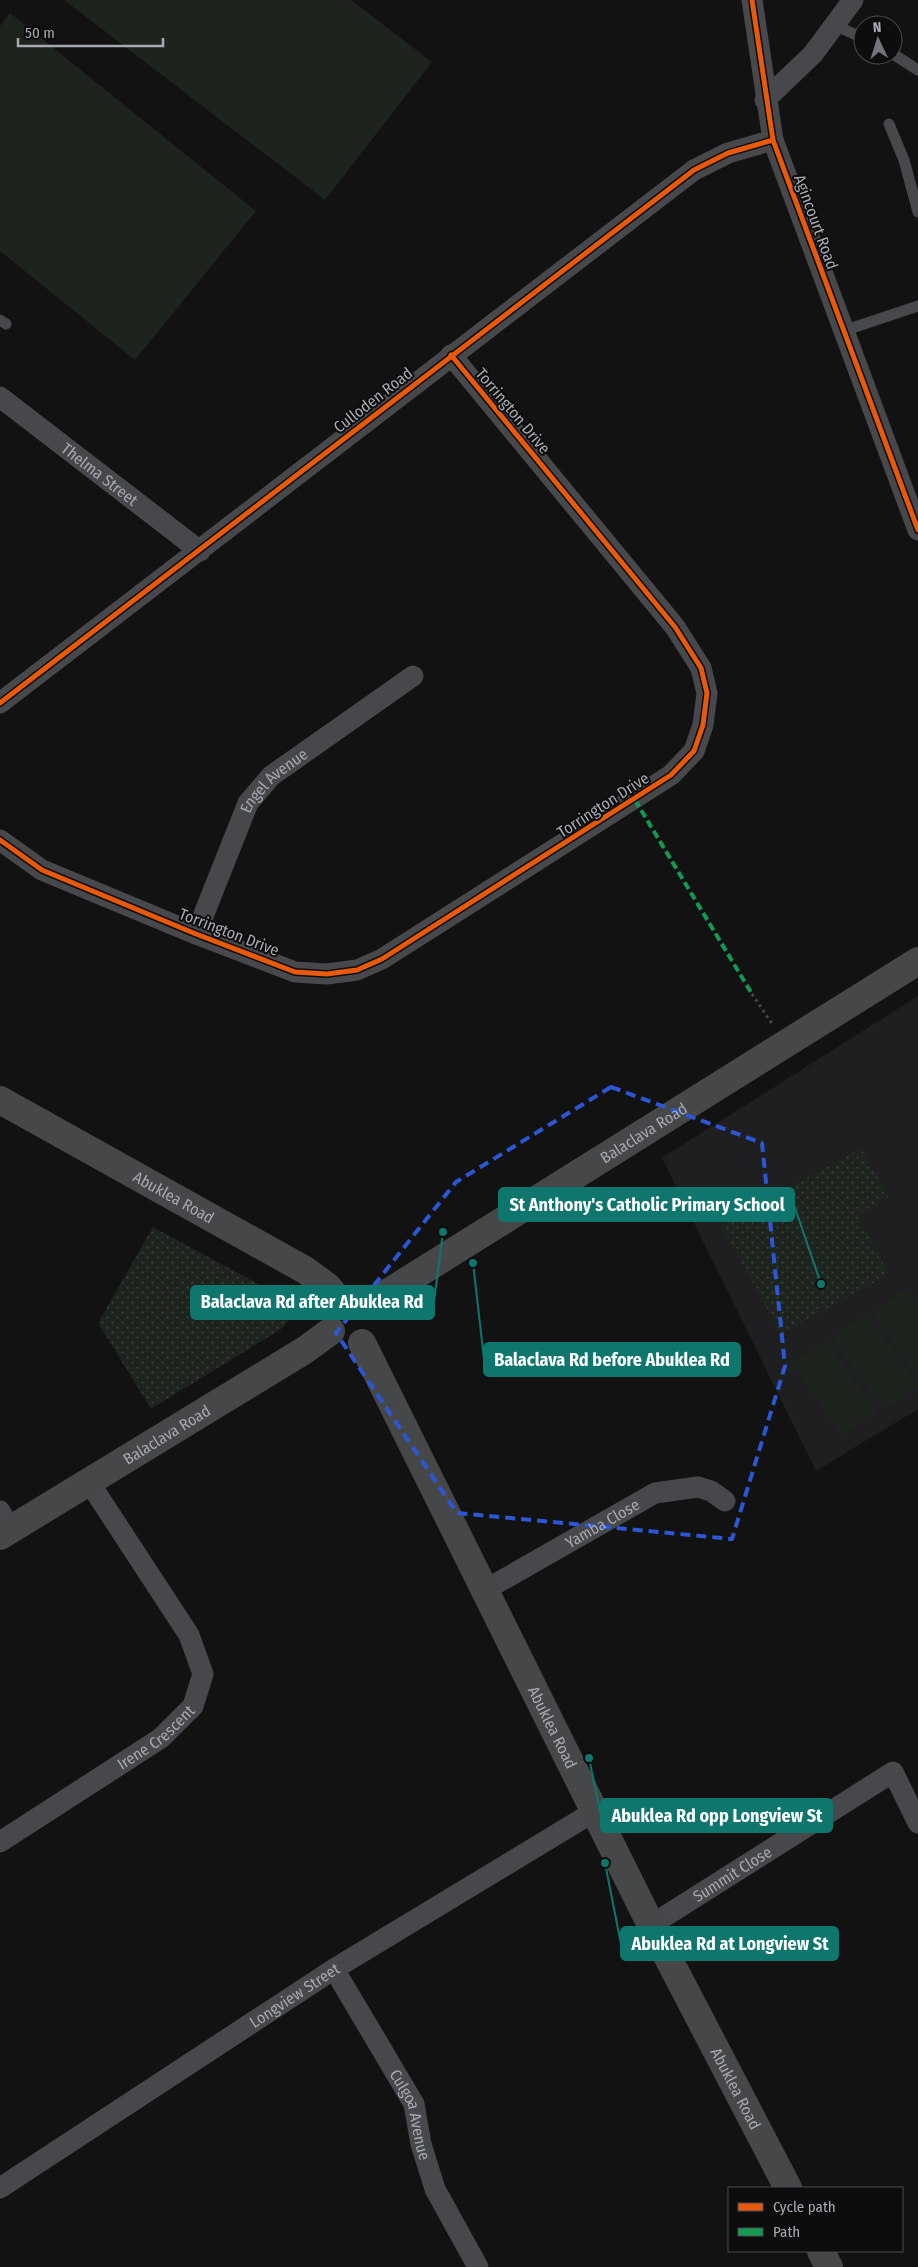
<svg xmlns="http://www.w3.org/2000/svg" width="918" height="2267" font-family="'Fira Sans Condensed',sans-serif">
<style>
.built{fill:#1f1f21}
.grass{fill:url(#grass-dots)}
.garden{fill:#1d231d}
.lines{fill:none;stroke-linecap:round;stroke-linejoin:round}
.path{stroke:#494a4c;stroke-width:3;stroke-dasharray:2.5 4;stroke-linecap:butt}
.lane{stroke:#47484b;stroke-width:11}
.street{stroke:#47484b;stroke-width:21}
.secondary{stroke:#464749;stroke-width:28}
.quiet{stroke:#139951;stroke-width:4;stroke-dasharray:8 4;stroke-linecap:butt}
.cycleway-casing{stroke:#0d0d0e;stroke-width:8}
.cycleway{stroke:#e8590c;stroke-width:5}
.marked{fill:none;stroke:#2b57d4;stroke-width:4;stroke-dasharray:10 6;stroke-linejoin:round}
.labels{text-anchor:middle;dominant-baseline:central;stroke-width:4;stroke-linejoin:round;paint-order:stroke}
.street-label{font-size:16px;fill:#a5aab2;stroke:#0d0d0e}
.leader{fill:none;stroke:#0f766e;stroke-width:2}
.callout-dot{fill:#0f766e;stroke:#0d0d0e;stroke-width:2}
.callout{fill:#0f766e;stroke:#0f766e;stroke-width:2}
.callout-label{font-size:18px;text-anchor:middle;font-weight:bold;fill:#fff}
</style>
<defs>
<pattern id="grass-dots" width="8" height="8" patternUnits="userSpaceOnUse" patternTransform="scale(1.25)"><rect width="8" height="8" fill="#1d231d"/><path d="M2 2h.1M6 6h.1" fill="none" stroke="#3b403b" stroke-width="1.8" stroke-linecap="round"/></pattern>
</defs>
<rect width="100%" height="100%" fill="#121213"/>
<path class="built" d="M918,996V1409L816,1471L662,1158Z"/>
<path class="grass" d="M861,1148L889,1197L857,1215L889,1274L781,1334L721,1225Z
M153,1227L286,1299C292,1310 292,1319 283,1328L151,1409L98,1323Z"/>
<path class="garden" d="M64,0H351L432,62L325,200Z
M10,13L256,211L135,360L0,251V26Z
M907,1288L918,1304V1379L872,1312Z
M867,1313L918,1386L883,1410L832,1337Z
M826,1340L877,1412L842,1436L791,1363Z"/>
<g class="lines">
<path class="path" d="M752,994L773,1025"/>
<path class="lane" d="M834,25L863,38
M893,54L918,70
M889,124L904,160L918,212
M0,320L6,324
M843,331L918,306"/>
<g class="street">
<path d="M752,0L773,140L918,530"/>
<path d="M765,100L813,54L853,0"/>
<path id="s1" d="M0,397L200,551"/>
<path d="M0,703L694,170L728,153L773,140"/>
<path d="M0,840L42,870L196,934L295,972L327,974L357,970L382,959L671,775L694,751L703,725L707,693L701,668L675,627L451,355"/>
<path id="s2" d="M196,934L248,803L271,776L413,676"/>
<path d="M0,1511L11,1530"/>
<path id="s3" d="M485,1590L655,1493L698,1487L711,1491L725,1501"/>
<path id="s4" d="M0,1842L161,1738L193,1706L203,1674L189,1635L89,1482"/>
<path id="s5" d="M651,1925L893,1772L918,1823"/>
<path id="s6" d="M334,1969L414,2104L421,2144L435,2189L478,2267"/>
<path id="s7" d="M0,2188L334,1969L595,1811"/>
</g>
<g class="secondary">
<path id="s8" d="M0,1100L305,1270L327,1286L341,1303"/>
<path id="s9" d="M368,1305L918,961"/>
<path id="s10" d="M362,1343L651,1925L788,2188"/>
<path id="s11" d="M0,1536L305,1350L331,1331"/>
<path d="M821,2251L829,2267"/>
</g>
<path class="quiet" d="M635,800L752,994"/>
<g class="cycleway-casing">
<path id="cycleway" d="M752,0L773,140L918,530
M0,703L694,170L728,153L773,140
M0,840L42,870L196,934L295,972L327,974L357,970L382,959L671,775L694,751L703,725L707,693L701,668L675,627L451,355"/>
</g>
<use href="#cycleway" class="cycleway"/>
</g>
<path class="marked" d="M611,1087L762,1143L785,1366L732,1539L457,1513L336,1333L456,1182Z"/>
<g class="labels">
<g class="street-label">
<text transform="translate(816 222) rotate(70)">Agincourt Road</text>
<text transform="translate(373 400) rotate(-38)">Culloden Road</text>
<text transform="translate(513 411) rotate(50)">Torrington Drive</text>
<text stroke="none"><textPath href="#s1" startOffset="126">Thelma Street</textPath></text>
<text stroke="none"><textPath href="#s2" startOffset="175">Engel Avenue</textPath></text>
<text transform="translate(603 805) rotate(-33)">Torrington Drive</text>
<text transform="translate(229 932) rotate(21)">Torrington Drive</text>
<text stroke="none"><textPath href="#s9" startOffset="325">Balaclava Road</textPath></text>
<text stroke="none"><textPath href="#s8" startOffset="199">Abuklea Road</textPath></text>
<text stroke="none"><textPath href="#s11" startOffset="195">Balaclava Road</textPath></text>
<text stroke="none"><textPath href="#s3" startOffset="135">Yamba Close</textPath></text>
<text stroke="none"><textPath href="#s10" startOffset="429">Abuklea Road</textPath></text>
<text stroke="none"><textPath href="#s4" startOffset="188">Irene Crescent</textPath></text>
<text stroke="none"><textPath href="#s5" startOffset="96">Summit Close</textPath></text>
<text stroke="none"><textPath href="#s7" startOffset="352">Longview Street</textPath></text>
<text stroke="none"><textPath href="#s10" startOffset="834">Abuklea Road</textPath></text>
<text stroke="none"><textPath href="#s6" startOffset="166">Culgoa Avenue</textPath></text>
</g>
</g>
<path class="leader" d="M821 1284L794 1205M443 1232L434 1302M473 1263L484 1359M589 1758L601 1816M605 1863L621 1944"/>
<g class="callout-dot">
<circle cx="821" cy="1284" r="5"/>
<circle cx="443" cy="1232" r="5"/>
<circle cx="473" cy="1263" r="5"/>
<circle cx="589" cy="1758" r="5"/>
<circle cx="605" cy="1863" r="5"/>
</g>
<g class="callout">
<rect x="499" y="1188" width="295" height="33" rx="5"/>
<rect x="191" y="1286" width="243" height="33" rx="5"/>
<rect x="484" y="1343" width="256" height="33" rx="5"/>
<rect x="601" y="1799" width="231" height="33" rx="5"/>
<rect x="621" y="1927" width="217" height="33" rx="5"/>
</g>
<g class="callout-label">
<text x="647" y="1211">St Anthony's Catholic Primary School</text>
<text x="312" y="1308">Balaclava Rd after Abuklea Rd</text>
<text x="612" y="1366">Balaclava Rd before Abuklea Rd</text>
<text x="717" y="1822">Abuklea Rd opp Longview St</text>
<text x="730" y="1950">Abuklea Rd at Longview St</text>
</g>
<rect x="728" y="2187" width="175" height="65" fill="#0d0d0e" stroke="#4a4c50"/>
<rect x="738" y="2203" width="25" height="8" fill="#e8590c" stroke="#4a4c50"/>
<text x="773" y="2212" font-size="15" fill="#a5aab2">Cycle path</text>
<rect x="738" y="2228" width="25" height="8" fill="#139951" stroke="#4a4c50"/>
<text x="773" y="2237" font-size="15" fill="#a5aab2">Path</text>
<g transform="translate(878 40) rotate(356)"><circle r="24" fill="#0d0d0e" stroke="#4a4c50"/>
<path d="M0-4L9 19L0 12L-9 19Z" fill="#72757a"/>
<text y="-8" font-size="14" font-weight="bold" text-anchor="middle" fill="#a5aab2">N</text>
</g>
<path d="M18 38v8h145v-8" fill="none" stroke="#a5aab2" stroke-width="2.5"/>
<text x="25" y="38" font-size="15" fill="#a5aab2" stroke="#0d0d0e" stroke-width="4" paint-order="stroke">50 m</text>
</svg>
